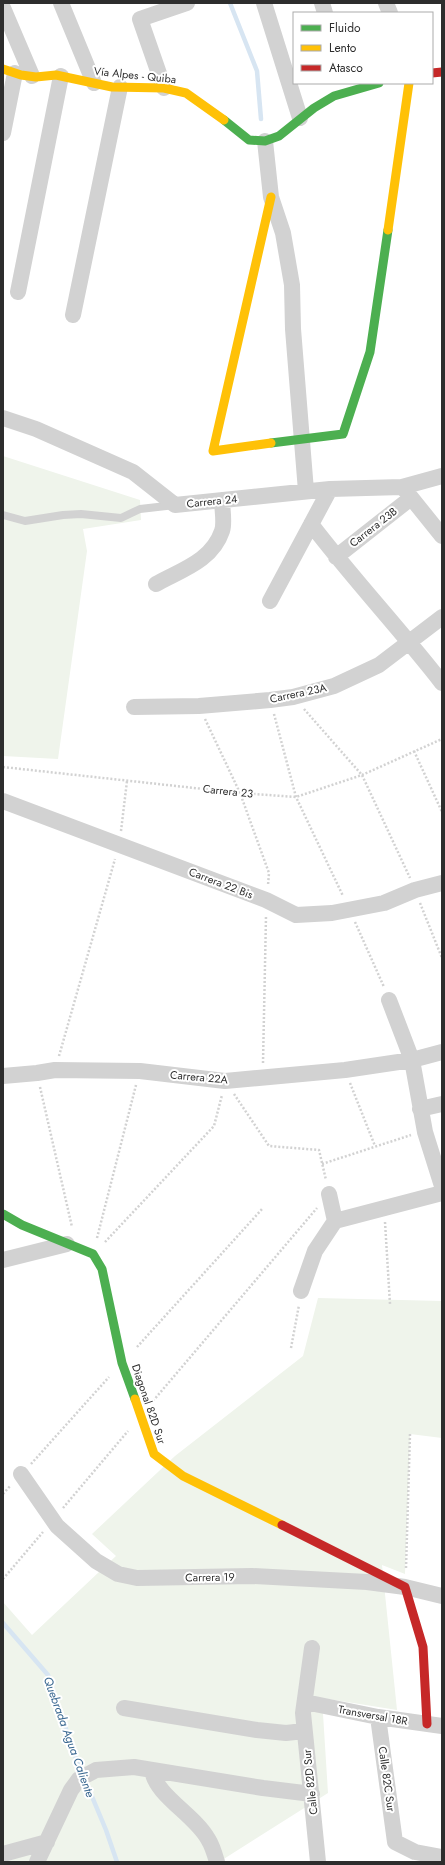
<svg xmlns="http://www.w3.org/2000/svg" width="445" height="1865" font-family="Jost,sans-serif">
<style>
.green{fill:#eff4eb}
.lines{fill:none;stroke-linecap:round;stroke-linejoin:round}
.stream{stroke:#d7e5f2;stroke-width:4.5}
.path{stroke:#d2d2d2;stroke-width:2.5;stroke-dasharray:2 2;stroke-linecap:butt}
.lane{stroke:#d2d2d2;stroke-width:8}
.street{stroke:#d2d2d2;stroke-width:16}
.fast{stroke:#4caf50;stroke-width:9}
.slow{stroke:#ffc107;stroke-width:9}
.jam{stroke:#c62828;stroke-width:9}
.labels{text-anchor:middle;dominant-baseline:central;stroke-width:4;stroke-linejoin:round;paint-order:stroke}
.street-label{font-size:11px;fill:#2d2d2d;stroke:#fff}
.water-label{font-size:12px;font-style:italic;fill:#3a6891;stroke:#fff}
</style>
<rect width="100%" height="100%" fill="#fff"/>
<path class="green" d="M3,456L140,500L141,520L83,529L87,551L58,759L3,756Z
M318,1298L442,1301V1438L410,1434L405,1574L382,1565L397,1710L322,1698L328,1793L219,1862H3V1602L32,1635L116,1556L92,1534L175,1456L303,1356Z"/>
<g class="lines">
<path class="stream" d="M230,3L257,71L261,119
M3,1623L48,1675L75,1756L106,1830L117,1862"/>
<path class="path" d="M304,709L362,775L410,878
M274,714L296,797L343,896
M205,719L240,793L269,873L268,885
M414,751L442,812
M3,767L240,793L296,797L362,775L442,739
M121,831L127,781
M420,903L442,958
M355,922L384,987
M59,1056L115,859
M263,1063L266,916
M350,1083L375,1146
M40,1087L72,1227
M234,1094L269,1146L319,1150L326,1180
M322,1164L411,1135
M385,1222L390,1304
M97,1238L136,1085
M105,1242L214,1126L222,1095
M137,1347L263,1208
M291,1348L299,1305
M153,1401L317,1208
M31,1464L109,1377
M3,1494L11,1485
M63,1508L128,1431
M406,1568L410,1434
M3,1579L43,1532"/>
<path class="lane" d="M3,515L25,521L63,515L81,514L121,518L140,509L175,505"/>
<path class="street" d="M61,3L94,83
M264,3L300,118
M322,3L325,13
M386,3L390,13
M3,8L32,76
M164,88L140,19L187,3
M3,133L15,73
M265,141L271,197L283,233L292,285L293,329L306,491
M18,292L61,76
M73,315L120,87
M3,418L36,429L133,472L175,505L330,489L402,487L442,476
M405,490L442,536
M311,524C353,579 400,629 442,683
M336,557L411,498
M156,584C181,570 212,561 222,531C225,523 222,509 222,500
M270,601L330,489
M134,707L199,706L270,700L293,697L334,686L379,665L442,617
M3,801L266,900L296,915L332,913L384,903L415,890L442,883
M389,1000L412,1060L425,1132L442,1186
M3,1076L37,1073L55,1070L140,1071L225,1081L345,1070L412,1060L442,1052
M420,1109L442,1104
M329,1194L335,1221L442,1193
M3,1260L67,1244
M301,1291L315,1251L335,1221
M21,1474L57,1526L96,1561L118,1574L137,1578L252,1576L367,1582L405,1587L442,1596
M312,1648L303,1713L318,1862
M305,1702L378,1717L442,1726
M124,1708L257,1730L286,1733L304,1731
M378,1717L395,1842L415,1852L442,1857
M152,1770C155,1795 195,1815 208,1839C212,1845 215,1855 217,1862
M3,1854L47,1842
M37,1862L71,1790L79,1779L96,1770L134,1767L263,1788L312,1794"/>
<path class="fast" d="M224,120L249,140L265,141L279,136L314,108L334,96L379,83
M271,443L343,434L370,352L388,230
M3,1214L22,1225L93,1254L102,1269L122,1363L135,1399"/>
<path class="slow" d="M3,69L21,75L36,77L56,75L112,87L164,88L186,93L224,120
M271,197L213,451L271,443
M388,230L409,83
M135,1399L154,1454L183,1476L282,1525"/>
<path class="jam" d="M432,73L442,72
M282,1525L405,1587L423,1647L427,1724"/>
</g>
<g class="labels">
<g class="street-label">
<text transform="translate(135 75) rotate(6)">Vía Alpes - Quiba</text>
<text transform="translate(212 501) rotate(-6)">Carrera 24</text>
<text transform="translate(373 527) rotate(-38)">Carrera 23B</text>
<text transform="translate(298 693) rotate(-12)">Carrera 23A</text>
<text transform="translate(228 791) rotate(6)">Carrera 23</text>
<text transform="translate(221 883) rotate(21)">Carrera 22 Bis</text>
<text transform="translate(199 1077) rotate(5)">Carrera 22A</text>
<text transform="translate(149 1404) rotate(71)">Diagonal 82D Sur</text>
<text transform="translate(210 1577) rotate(-1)">Carrera 19</text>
<text transform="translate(373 1715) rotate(10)">Transversal 18R</text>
<text transform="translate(387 1779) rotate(82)">Calle 82C Sur</text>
<text transform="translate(310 1782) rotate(-96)">Calle 82D Sur</text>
</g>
<g class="water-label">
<text transform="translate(69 1737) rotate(70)">Quebrada Agua Caliente</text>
</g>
</g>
<rect width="445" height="1865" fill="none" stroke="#2d2d2d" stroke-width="8"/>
<rect x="293" y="12" width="140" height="72" fill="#ffffff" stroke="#ababab"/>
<rect x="301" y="25" width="20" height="6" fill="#4caf50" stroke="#ababab"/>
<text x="329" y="32" font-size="12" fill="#2d2d2d">Fluido</text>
<rect x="301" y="45" width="20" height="6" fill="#ffc107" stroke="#ababab"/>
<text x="329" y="52" font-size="12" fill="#2d2d2d">Lento</text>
<rect x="301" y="65" width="20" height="6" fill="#c62828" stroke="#ababab"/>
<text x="329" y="72" font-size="12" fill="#2d2d2d">Atasco</text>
</svg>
